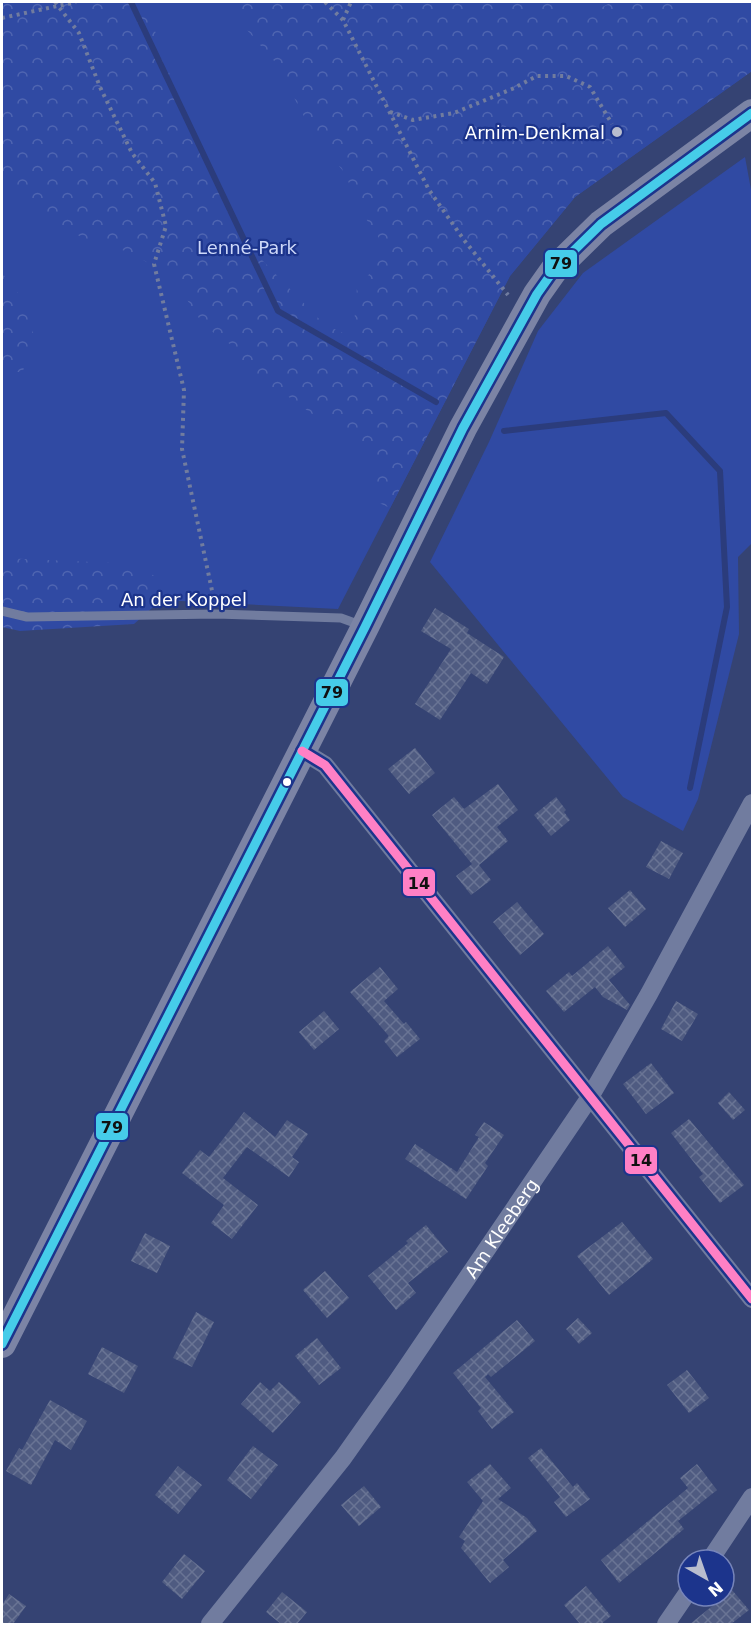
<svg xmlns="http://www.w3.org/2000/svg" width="754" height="1626" font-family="'DejaVu Sans',sans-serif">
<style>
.green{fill:#304aa3}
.forest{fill:url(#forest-crowns)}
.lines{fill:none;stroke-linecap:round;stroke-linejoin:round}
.stream{stroke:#2b3c7c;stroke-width:6}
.building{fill:url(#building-cross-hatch)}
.path{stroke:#717c9f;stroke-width:4;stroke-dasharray:3 4.5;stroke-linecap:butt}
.lane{stroke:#717c9f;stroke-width:9}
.street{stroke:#717c9f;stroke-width:18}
.primary{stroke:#7c84a5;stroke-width:28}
.bus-1-casing{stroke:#1c348c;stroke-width:14}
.bus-2-casing{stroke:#1c348c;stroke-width:14}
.bus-1{stroke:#46cce9;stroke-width:9}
.bus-2{stroke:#ff80c5;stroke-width:9}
.poi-dot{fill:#b8bdce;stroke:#1c348c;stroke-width:2}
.bus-dot{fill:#fff;stroke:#1c348c;stroke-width:2}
.labels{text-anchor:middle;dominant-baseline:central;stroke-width:4.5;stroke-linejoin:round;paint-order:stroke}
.poi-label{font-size:18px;fill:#fff;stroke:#1c348c;text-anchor:end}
.park-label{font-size:18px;fill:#cdd8f9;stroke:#1c348c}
.street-label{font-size:18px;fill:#fff;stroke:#1c348c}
.line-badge{stroke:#1c348c;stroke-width:2}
.pale-badge-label{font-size:16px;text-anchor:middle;font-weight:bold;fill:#111}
</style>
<defs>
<pattern id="forest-crowns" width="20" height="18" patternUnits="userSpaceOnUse" patternTransform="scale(1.5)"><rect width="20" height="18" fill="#304aa3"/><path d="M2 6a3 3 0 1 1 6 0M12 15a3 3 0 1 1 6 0" fill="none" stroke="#4f65b1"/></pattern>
<pattern id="building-cross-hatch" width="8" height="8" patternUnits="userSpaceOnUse" patternTransform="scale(1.5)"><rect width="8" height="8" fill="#4f5b81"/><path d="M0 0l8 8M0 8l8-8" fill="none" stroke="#697494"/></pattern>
</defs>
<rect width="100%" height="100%" fill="#354373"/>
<path class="green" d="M2,2H752V71L575,197L510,276L338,609L2,592Z
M745,157L752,195V543L738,557L739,634L698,799L683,831L623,797L430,562L489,442L538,331L583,273Z"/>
<path class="forest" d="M2,2H140L149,13L183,114L235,217L251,236L262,260L324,324L353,338L357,287L376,267L379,238L362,213L344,172L315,137L275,62L240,22L237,2H547L579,19L612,2H672L726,22L752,10V71L575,197L510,276L390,508L377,502V467L374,455L353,431L319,419L286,395L246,375L234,347L204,326L173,278L130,252L93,243L58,225L8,190L2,189Z
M2,273L22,298L37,345L22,372H2Z
M2,558L138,564L158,579L161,600L134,624L20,631L2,627Z"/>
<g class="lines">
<path class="stream" d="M131,2L278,311L436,402
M504,431L666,413L720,471L727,607L690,788"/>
</g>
<path class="building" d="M435,608L469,629L467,633L504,657L487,684L471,673L440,720L415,704L451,649L421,631Z
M415,748L435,773L409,794L388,769Z
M498,784L518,810L497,827L508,841L479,865L491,880L471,895L456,876L472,864L432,815L454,797L464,809Z
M556,797L566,810L564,812L570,820L551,836L534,815Z
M661,841L683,853L669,879L646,867Z
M630,890L646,909L625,927L608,908Z
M517,902L544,934L520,955L493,922Z
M608,946L625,967L609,980L630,1005L627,1010L603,997L595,987L564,1012L546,991L569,972L572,976Z
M380,967L398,989L384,1001L404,1024L406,1022L420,1039L397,1057L384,1041L389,1036L350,992Z
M676,1001L698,1014L682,1041L661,1029Z
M324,1011L339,1029L314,1050L299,1032Z
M651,1063L674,1093L646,1114L623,1084Z
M729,1092L745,1110L733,1120L718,1103Z
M244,1112L275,1137L287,1120L308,1134L292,1157L299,1162L289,1177L247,1147L223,1178L258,1205L232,1239L211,1223L224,1205L182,1173L200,1150L209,1157Z
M689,1119L744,1185L720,1203L699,1177L703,1174L671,1133Z
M484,1122L504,1135L485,1163L488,1166L466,1199L405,1159L415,1144L457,1172L479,1137L475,1135Z
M622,1222L653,1259L609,1295L577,1256Z
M426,1225L448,1252L408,1283L416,1293L396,1310L368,1276L408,1243L406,1241Z
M145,1233L170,1246L157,1273L131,1261Z
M325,1271L349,1298L327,1318L303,1290Z
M196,1312L214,1322L192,1367L173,1358Z
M578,1318L592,1333L579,1344L566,1329Z
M517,1320L535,1341L491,1377L488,1374L485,1377L514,1412L492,1429L478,1411L481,1408L453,1373Z
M317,1338L341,1368L319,1385L295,1356Z
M102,1347L138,1366L124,1393L88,1374Z
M687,1370L709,1398L689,1413L667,1385Z
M260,1382L270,1391L279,1382L301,1402L273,1433L241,1404Z
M50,1400L87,1421L71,1450L55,1440L31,1485L6,1471L19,1448L22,1450Z
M253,1446L278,1465L251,1499L227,1480Z
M541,1448L573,1487L577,1483L590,1499L566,1517L554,1502L560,1497L528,1458Z
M490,1464L511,1488L498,1499L527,1518L537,1531L503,1560L509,1567L490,1583L461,1548L465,1541L459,1537L483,1501L467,1482Z
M697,1464L717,1490L678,1521L684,1529L619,1583L601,1560L688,1488L680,1478Z
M178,1466L202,1485L178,1514L155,1495Z
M364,1486L381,1507L359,1526L341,1505Z
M184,1554L205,1571L182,1599L162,1582Z
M586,1586L611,1616L601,1624H580L564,1605Z
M732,1590L749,1610L731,1624H690Z
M282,1592L307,1612L297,1624H281L266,1612Z
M9,1594L26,1606L13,1624H2V1605Z"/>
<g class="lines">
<path class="path" d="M55,2L79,33L100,87L132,153L155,183L166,226L154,264L184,390L182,449L214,600
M325,2L343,20L429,190L464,240L508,295
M2,18L76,2
M343,20L351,2
M390,112L413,120L454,113L512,89L537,76H566L590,87L612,124"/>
<path class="lane" d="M2,611L27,617L216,614L341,618L363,626"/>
<g class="street">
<path d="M302,751L325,765L752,1299"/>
<path d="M710,1560L752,1497"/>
<path id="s1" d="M210,1624L343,1458L396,1383L590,1097L649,994L752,803"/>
<path d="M666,1624L688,1592"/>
</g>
<path class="primary" d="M2,1344L365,627L463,428L537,294L554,270L601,224L752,113"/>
<g class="bus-1-casing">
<path id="bus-1" d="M2,1344L365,627L463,428L537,294L554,270L601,224L752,113"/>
</g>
<g class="bus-2-casing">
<path id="bus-2" d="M302,751L325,765L752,1299"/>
</g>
<use href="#bus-1" class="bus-1"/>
<use href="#bus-2" class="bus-2"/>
</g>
<circle class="poi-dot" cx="617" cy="132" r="6"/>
<circle class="bus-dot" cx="287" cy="782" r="5"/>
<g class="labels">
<g class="poi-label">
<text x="605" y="132">Arnim-Denkmal</text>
</g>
<g class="park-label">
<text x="247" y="247">Lenné-Park</text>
</g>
<g class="street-label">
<text x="184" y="599">An der Koppel</text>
<text stroke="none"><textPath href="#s1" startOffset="492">Am Kleeberg</textPath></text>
</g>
</g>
<g class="line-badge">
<rect x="544" y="249" width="34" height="29" rx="6" fill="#46cce9"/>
<rect x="315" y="678" width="34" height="29" rx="6" fill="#46cce9"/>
<rect x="402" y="868" width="34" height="29" rx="6" fill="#ff80c5"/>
<rect x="95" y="1112" width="34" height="29" rx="6" fill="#46cce9"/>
<rect x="624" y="1146" width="34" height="29" rx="6" fill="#ff80c5"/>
</g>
<g class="pale-badge-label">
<text x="561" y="269">79</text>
<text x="332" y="698">79</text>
<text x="419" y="889">14</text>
<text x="112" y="1133">79</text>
<text x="641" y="1166">14</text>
</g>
<rect width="754" height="1626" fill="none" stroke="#ffffff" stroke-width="6"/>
<g transform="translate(706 1578) rotate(140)"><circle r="28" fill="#1c348c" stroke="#7785ba" stroke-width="1.5"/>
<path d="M0-4.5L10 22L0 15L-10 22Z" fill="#b8bdce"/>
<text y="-9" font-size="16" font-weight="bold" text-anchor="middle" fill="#ffffff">N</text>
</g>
</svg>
